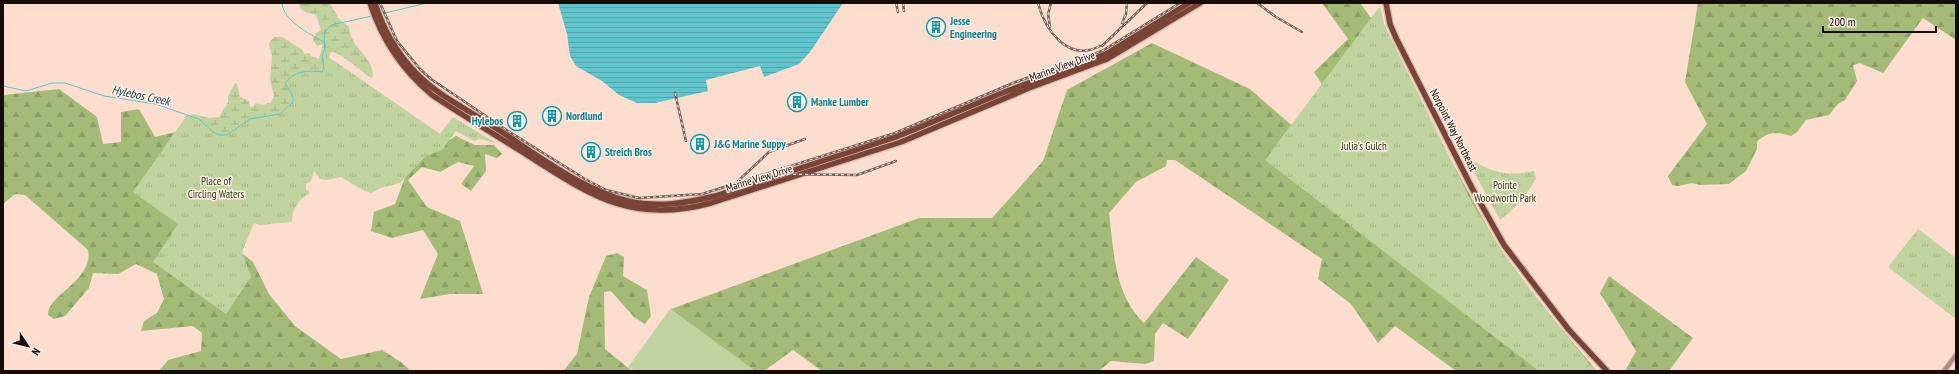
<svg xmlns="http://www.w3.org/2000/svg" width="1959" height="374" font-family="'PT Sans Narrow',sans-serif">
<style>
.grass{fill:#c0d39e}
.forest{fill:url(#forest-firs)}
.wetland{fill:url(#wetland-marsh)}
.park{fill:url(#park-tufts)}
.water{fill:url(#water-rules)}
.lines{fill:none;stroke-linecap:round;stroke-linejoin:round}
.stream{stroke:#60c4cc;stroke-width:1}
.tertiary-casing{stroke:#d8bcad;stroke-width:6}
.primary-casing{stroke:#d8bcad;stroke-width:8}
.tertiary{stroke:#ad8c85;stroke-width:4}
.primary{stroke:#7a4337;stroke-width:5.5}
.rail-casing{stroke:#766259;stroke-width:2.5}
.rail{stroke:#fcefe8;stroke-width:1;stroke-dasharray:3;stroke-linecap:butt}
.labels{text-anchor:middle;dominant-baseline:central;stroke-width:3;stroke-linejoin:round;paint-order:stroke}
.culture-label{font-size:11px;font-weight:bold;fill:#0d838f;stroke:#fcefe8;text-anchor:start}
.street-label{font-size:11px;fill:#170c07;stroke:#fcefe8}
.park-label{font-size:11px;fill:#303e0c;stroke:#fcefe8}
.water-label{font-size:12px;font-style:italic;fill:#1b484c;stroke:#fcefe8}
</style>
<defs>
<pattern id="forest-firs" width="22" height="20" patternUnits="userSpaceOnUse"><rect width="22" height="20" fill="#a4bb78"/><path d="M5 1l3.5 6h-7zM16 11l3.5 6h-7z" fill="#8ca066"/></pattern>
<pattern id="wetland-marsh" width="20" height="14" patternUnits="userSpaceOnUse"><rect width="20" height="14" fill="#c0d39e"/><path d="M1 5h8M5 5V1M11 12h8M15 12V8" fill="none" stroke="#a4b487"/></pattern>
<pattern id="park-tufts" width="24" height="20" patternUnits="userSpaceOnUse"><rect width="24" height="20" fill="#c0d39e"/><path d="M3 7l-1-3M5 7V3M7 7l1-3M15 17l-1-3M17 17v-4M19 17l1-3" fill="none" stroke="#a4b487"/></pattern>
<pattern id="water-rules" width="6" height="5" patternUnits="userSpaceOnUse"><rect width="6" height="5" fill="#60c4cc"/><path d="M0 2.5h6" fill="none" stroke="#53a7ae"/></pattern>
</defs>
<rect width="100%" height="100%" fill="#fdddcd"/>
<path class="grass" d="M671,308L755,371H636L628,367Z"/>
<path class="forest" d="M1322,3H1360L1379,29L1499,248L1548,313L1597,371H1456L1395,326L1378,343L1351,304L1318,279L1322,259L1175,160H1167L1166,166L1136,182L1109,213C1114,252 1114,294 1144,323L1196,257L1229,280L1188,339L1163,323L1155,334L1154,361L1145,364L1111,361L1099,371H822L793,350L764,371H755L671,309L919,218H992L1043,161L1067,90L1152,43L1250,89L1335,163L1359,141L1314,72L1348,39Z
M1698,3H1956V40L1923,18L1883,73L1860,63L1853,65L1857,81L1845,100L1838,104L1829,115L1806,120L1797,132L1791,136C1777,132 1767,131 1757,142V149L1746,171L1729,184L1700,185L1692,183L1678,186L1672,185L1668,176L1707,124L1685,82Z
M59,89L97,117L103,144L121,142V112L139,109L155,137L188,129L225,240L253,262L269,294L295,326L341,359L382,350L401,362L411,371H159L168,360L201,351L202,333L193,326L141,331L144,321L157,313L164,299L157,274L136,264L118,274L93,273L89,288L65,316L54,319L48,315C47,295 94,280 88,250L25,195L15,194L3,204V96L4,95Z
M456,136L475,145H494L502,154L497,158L485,154L486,171L471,191L461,184L474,166L458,162L440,172L422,167L408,180L427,207L460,221L483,294H450L420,299L438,254L423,230L392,238L371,231L374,212L395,204L408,170L420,158Z
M617,253L624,257L623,276L647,290L651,316L645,324L634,317L611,291L604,292L605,349L632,371H563L577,354L589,297L606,256Z
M1609,276L1693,338L1669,371H1625L1636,351L1600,293Z"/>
<path class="wetland" d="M299,3H330L339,19L349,27C351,50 373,54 373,77L371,78C362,72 341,52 331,52L328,60L335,72L232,151L189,117L192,114L209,118L219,117L228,102V96L235,83L237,84L240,97L249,101L250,107H253L255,103L263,105L271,102L274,96L270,80L272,56L269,45L270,41L275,37H282L303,50L304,54L309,53L311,56L319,59L323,44L317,46L313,40L316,33L321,30L316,15C309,13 299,12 299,3Z"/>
<path class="park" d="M1380,6L1384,24L1473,205L1511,265L1587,361L1597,371H1539L1265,160Z
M323,53L440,134L453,117L496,143L479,139L474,141L456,131L442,150L426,156L400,183L381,188L371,193L359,188L341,177L327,180L320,179L314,171L311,181L306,184V189L310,193C298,200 292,208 292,222L259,225L254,223L242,252L251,277L226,314L153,262L178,224L133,192L187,115L199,119L213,132L220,135H227L250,119L280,114L293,102V96L285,83C296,70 307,71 322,72L324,68Z
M1475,162C1497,174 1509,176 1534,171L1536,179C1526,195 1515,209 1500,220L1471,166Z
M1918,229L1956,258V319L1888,267Z"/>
<path class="water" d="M558,3H843L810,52L799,64L764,77L760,66L706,80L708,91L655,103H637L619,95L602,81L576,66L570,56L567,34Z"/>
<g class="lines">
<path class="stream" d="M282,3C283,21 310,34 324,42
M381,14L427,3
M3,86L26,91L52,83H65L104,96L155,104L199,119L213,132L220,135H227L250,119L280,114L293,102V96L285,83C295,71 307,70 322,72L324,68L322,56L325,48L324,39L325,32L331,25L372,16"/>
<g class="tertiary-casing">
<path id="tertiary" d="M1944,371L1956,355"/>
</g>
<g class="primary-casing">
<path id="primary" d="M370,3C382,40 402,70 432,95C462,115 494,134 524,153C589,194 630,225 711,203L901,142L1029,88L1107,59L1200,3
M375,3C383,29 397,53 416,73C437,95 465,108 491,125C532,151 581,190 628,201C657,208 687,203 715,196L896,137L1002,93L1106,54L1189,3
M1386,3L1390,24L1396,38L1472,188L1504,245L1569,330L1607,371"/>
</g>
<use href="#tertiary" class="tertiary"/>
<use href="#primary" class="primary"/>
<g class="rail-casing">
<path id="rail" d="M380,3L397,41L420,69L431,79L508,131L585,179L606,190L639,198L702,194L895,133L1013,83L1102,51L1180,3
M896,3L898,12
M903,3L904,11
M1038,3C1045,30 1068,63 1100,46
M1257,3L1276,17L1302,32
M1122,23L1126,14L1127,3
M1050,27L1048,14L1051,3
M1102,46L1147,3
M675,93L686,141
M775,174L857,175L896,161
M738,181L769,152L805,139"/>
</g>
<use href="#rail" class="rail"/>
</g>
<defs>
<g id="building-ring" transform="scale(1)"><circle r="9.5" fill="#fcefe8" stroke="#0f9aa8" stroke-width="1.5"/><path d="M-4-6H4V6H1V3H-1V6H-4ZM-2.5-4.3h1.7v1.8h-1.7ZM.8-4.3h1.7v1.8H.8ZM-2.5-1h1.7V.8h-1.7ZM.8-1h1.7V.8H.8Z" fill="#0f9aa8"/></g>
</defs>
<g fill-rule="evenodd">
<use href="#building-ring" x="936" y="27"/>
<use href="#building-ring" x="797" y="102"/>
<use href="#building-ring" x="552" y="116"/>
<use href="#building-ring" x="517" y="121"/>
<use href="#building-ring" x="700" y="144"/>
<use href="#building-ring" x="591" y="152"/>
</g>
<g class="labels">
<g class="culture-label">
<text x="950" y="21">Jesse<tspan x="950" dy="13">Engineering</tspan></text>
<text x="811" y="102">Manke Lumber</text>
<text x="566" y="116">Nordlund</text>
<text x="503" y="121" text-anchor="end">Hylebos</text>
<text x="714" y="144">J&amp;G Marine Suppy</text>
<text x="605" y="152">Streich Bros</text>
</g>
<g class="street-label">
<text transform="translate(1062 66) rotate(-20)">Marine View Drive</text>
<text transform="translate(1454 130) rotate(63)">Norpoint Way Northeast</text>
<text transform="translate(759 178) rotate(-17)">Marine View Drive</text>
</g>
<g class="park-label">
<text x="1364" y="146">Julia's Gulch</text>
<text x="216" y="181">Place of<tspan x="216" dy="13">Circling Waters</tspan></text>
<text x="1505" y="185">Pointe<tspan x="1505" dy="13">Woodworth Park</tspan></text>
</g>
<g class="water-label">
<text transform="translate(141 95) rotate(12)">Hylebos Creek</text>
</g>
</g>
<rect width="1959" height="374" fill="none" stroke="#170c07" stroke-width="8"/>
<g transform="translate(28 346) rotate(125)" stroke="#fcefe8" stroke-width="3" paint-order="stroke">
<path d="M0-3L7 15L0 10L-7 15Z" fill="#170c07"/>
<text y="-6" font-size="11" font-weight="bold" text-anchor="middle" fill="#170c07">N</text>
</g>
<path d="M1823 26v6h113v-6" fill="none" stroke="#170c07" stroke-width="2"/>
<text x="1829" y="26" font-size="12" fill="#170c07" stroke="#fcefe8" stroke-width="3" paint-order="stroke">200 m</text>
</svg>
